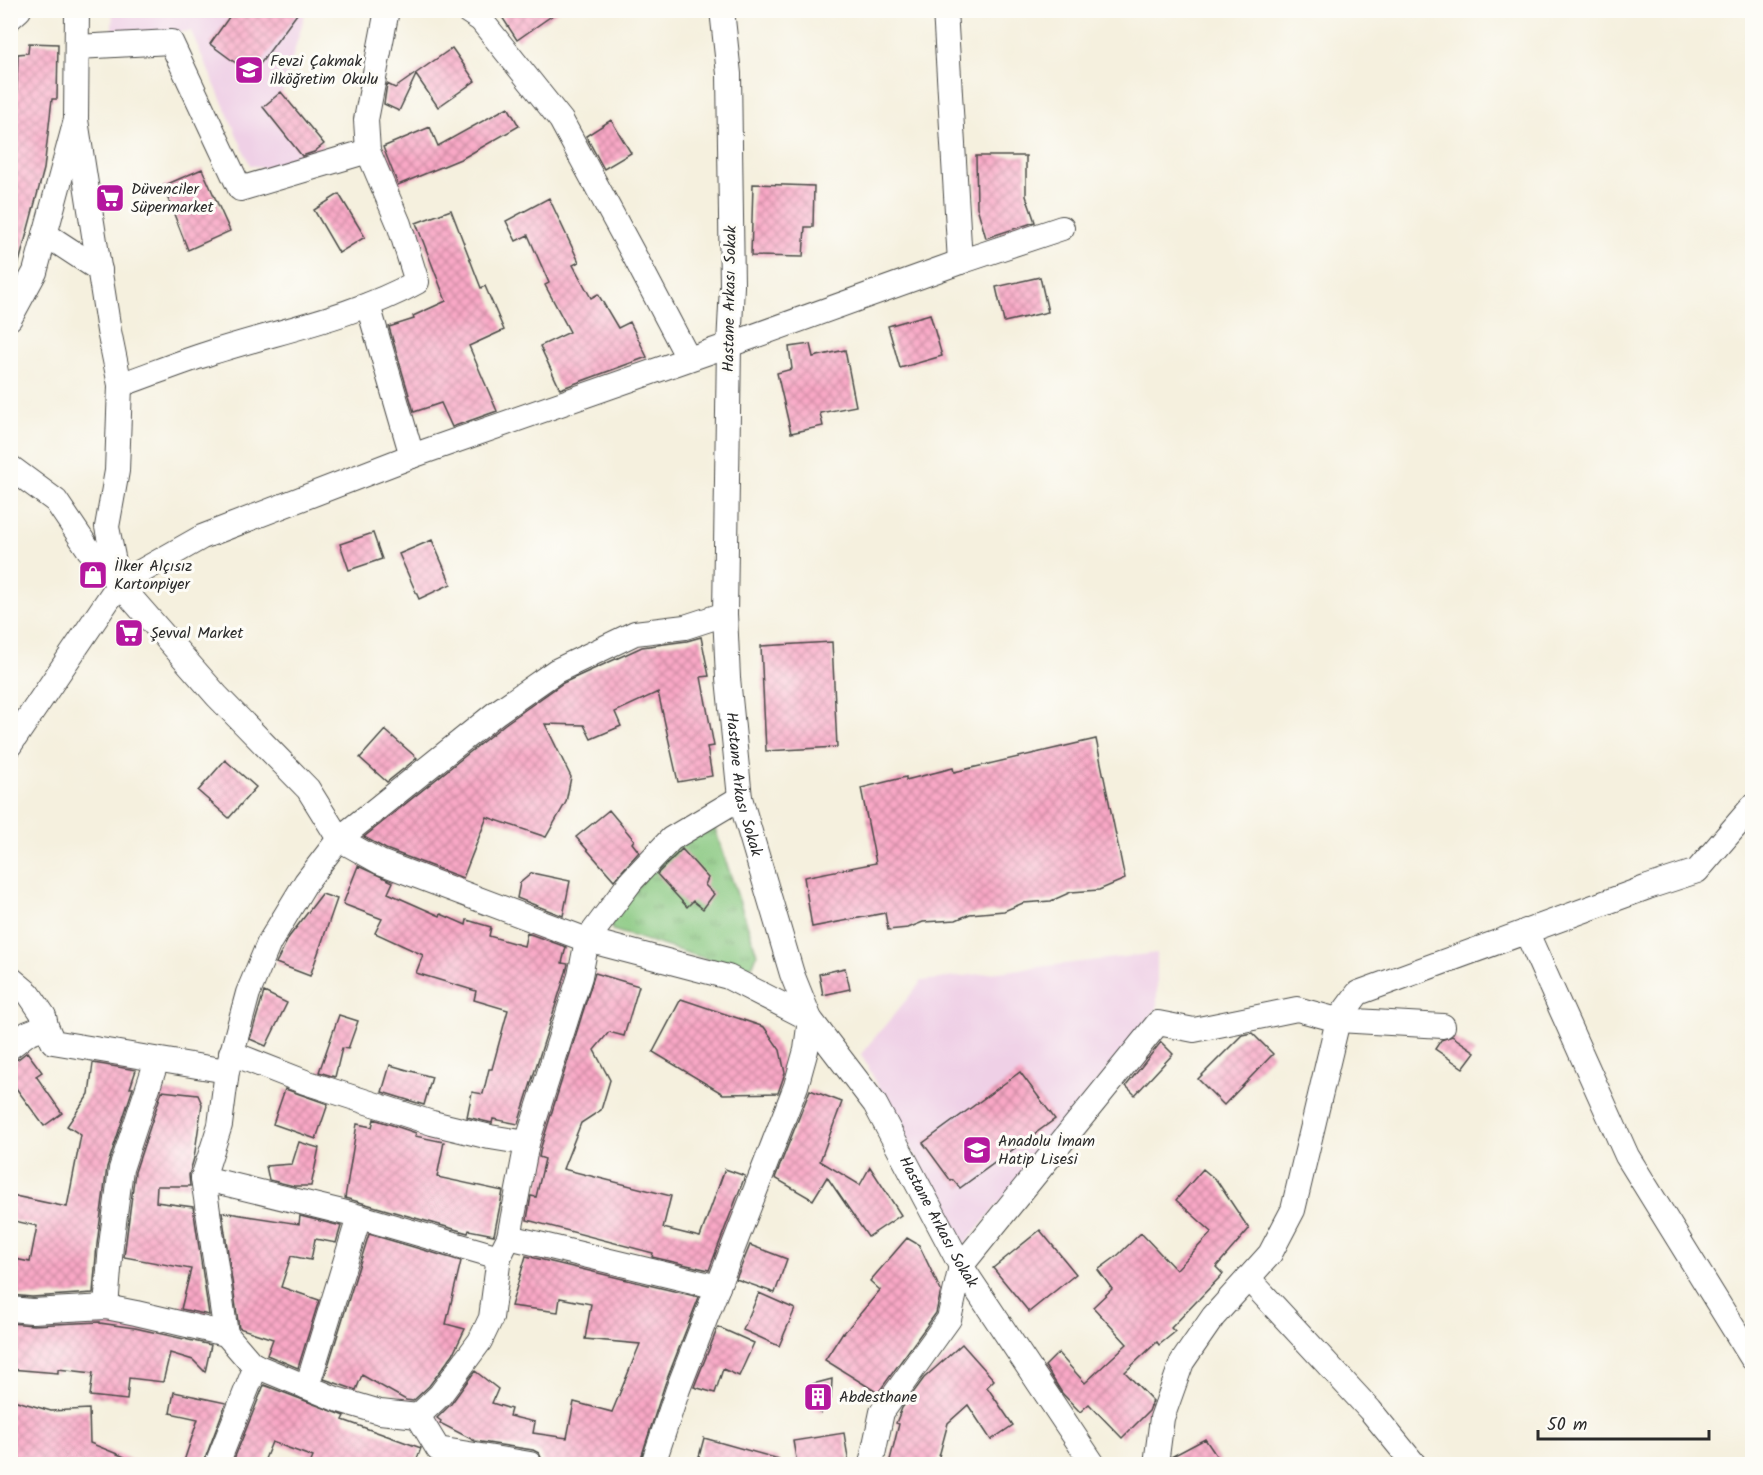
<svg xmlns="http://www.w3.org/2000/svg" width="1763" height="1475" font-family="Kalam,sans-serif">
<style>
.built{fill:#efd0e6}
.park{fill:url(#park-tufts);stroke:#597955;stroke-width:1.5}
.building{fill:url(#building-cross-hatch)}
.lines{fill:none;stroke-linecap:round;stroke-linejoin:round}
.minor-casing{stroke:#494946;stroke-width:26}
.minor{stroke:#fff;stroke-width:24}
.labels{text-anchor:middle;dominant-baseline:central;stroke-width:6;stroke-linejoin:round;paint-order:stroke}
.poi-label{font-size:16px;fill:#2b2b2b;stroke:#fdfcf7;text-anchor:start}
.street-label{font-size:16px;fill:#2b2b2b;stroke:#fdfcf7}
</style>
<defs>
<pattern id="park-tufts" width="24" height="20" patternUnits="userSpaceOnUse" patternTransform="scale(1.5)"><rect width="24" height="20" fill="#87c77f"/><path d="M3 7l-1-3M5 7V3M7 7l1-3M15 17l-1-3M17 17v-4M19 17l1-3" fill="none" stroke="#6fa268"/></pattern>
<pattern id="building-cross-hatch" width="8" height="8" patternUnits="userSpaceOnUse" patternTransform="scale(1.5)"><rect width="8" height="8" fill="#f9a8c6"/><path d="M0 0l8 8M0 8l8-8" fill="none" stroke="#ca89a1"/></pattern>
</defs>
<rect width="100%" height="100%" fill="#fdfcf7"/>
<filter id="ink" filterUnits="userSpaceOnUse"><feTurbulence type="fractalNoise" baseFrequency=".0167" numOctaves="2"/><feDisplacementMap in="SourceGraphic" scale="12" xChannelSelector="R" yChannelSelector="G"/><feConvolveMatrix kernelMatrix="1 2 1 2 8 2 1 2 1" color-interpolation-filters="sRGB"/></filter>
<filter id="wash" filterUnits="userSpaceOnUse"><feTurbulence type="fractalNoise" baseFrequency=".008" numOctaves="4" result="noise"/><feDisplacementMap in="SourceGraphic" scale="24" xChannelSelector="R" yChannelSelector="G"/><feGaussianBlur stdDeviation="1.35" result="paint"/><feColorMatrix in="noise" values="0 0 0 0 0 0 0 0 0 0 0 0 0 0 0 0 0 1.4 0 .05"/><feComposite in="paint" operator="in"/></filter>
<g filter="url(#wash)">
<rect width="100%" height="100%" fill="#f5f0de"/>
<path class="built" d="M113,11H306L280,100L324,147L273,170L250,165L191,31L111,40Z
M1157,953V1009L964,1246L861,1054L922,981Z"/>
<path class="park" d="M713,823L757,954L753,965L743,970L612,930L611,923L649,873L679,846Z"/>
<g id="blocks">
<path class="building" d="M234,10H300L252,75L210,44Z
M511,10H560L517,40L502,17Z
M29,43L58,44L57,99H52L44,169L17,270H10V109L16,110L18,54L28,53Z
M452,48L475,81L438,107L416,75L399,111L384,104L387,84L395,88Z
M281,92L324,144L314,152L302,156L263,107Z
M508,107L519,126L463,158L398,185L383,147L430,127L438,146Z
M611,120L631,153L604,169L586,136Z
M976,156H1026V196L1035,222L986,238L977,207Z
M202,169L230,231L188,250L163,186Z
M753,184L814,186L813,227H805L803,257L751,256Z
M339,194L365,237L339,253L314,210Z
M549,198L579,262L573,265L591,298L598,294L618,328L630,322L647,357L560,389L540,346L570,332L545,285L549,283L528,235L516,241L506,221Z
M451,210L481,288L485,286L504,330L469,346L497,411L452,427L441,403L414,412L389,327L414,319L413,316L446,301L416,223Z
M1040,277L1048,312L1004,322L996,287Z
M930,314L942,356L900,368L888,326Z
M810,344L813,357L845,350L856,406L820,413L823,426L791,433L777,373L792,369L789,347Z
M373,533L382,559L349,570L340,544Z
M432,540L451,584L419,599L399,554Z
M701,637L709,676L701,677L714,746L707,747L712,776L678,782L658,692L615,712L621,726L591,739L584,725L545,724L571,777L566,802L546,837L487,817L463,878L386,849L364,837L505,724L563,683L642,647L687,641Z
M832,642L837,747L766,751L761,646Z
M385,730L417,758L387,782L360,758Z
M1096,739L1125,879L1099,890L1071,892L1051,901L1023,903L1004,911L970,914L956,920L923,922L908,928L888,930L885,913L812,927L804,877L876,863L861,788L906,777V780L953,768L954,772Z
M225,760L256,787L229,818L198,791Z
M609,810L634,840L632,843L639,852L614,880L576,837Z
M682,849L708,878L705,885L714,894L703,909L693,901L687,907L657,874Z
M358,866L393,882L388,893L440,916L441,914L466,925L467,920L491,927L489,936L524,946L527,933L566,947L562,963L568,964L566,972L518,1124L493,1119L492,1123L467,1117L472,1092L483,1094L489,1069H492L508,1010L474,1000L476,991L416,973L423,955L375,933L382,919L343,904Z
M532,873L570,881L563,916L517,898L520,883Z
M322,894L337,899L310,976L276,963L289,937Z
M845,968L850,989L823,995L819,974Z
M595,973L639,986L624,1036L609,1032L594,1050L610,1080L601,1110L581,1123L563,1169L671,1196L663,1228L700,1237L725,1169L745,1176L709,1270L652,1257L653,1253L527,1220L531,1196L536,1197L545,1159L539,1157L541,1147Z
M264,992L287,1003L266,1046L250,1039Z
M681,999L764,1027L780,1050L785,1073L778,1093L723,1094L653,1052Z
M339,1015L358,1021L348,1049L342,1048L335,1077L319,1072Z
M1252,1033L1273,1054L1224,1105L1198,1079L1242,1035Z
M1452,1036L1475,1052L1463,1068L1435,1049L1441,1040Z
M1161,1042L1173,1054L1135,1095L1126,1086Z
M27,1052L42,1072L36,1076L62,1113L44,1126L10,1080V1061L18,1059Z
M93,1063L136,1070L130,1088H133L107,1167L97,1244L93,1293L32,1297L10,1295V1258L30,1262L37,1226L10,1220V1195L67,1207L81,1135L67,1126L89,1094Z
M390,1065L432,1077L424,1105L382,1092Z
M1020,1072L1055,1119L960,1188L953,1180L951,1181L923,1143Z
M285,1089L328,1104L316,1139L273,1124Z
M810,1090L842,1102L820,1161L860,1185L870,1167L901,1215L868,1237L827,1177L813,1200L775,1178Z
M162,1091L198,1095L202,1104L194,1158L189,1175L190,1186H157L156,1202L193,1207L209,1315L181,1309L191,1269L124,1257L135,1172Z
M374,1119L416,1133L415,1136L444,1142L437,1177L503,1191L494,1235L469,1230L468,1233L345,1198L357,1124L372,1127Z
M299,1142L319,1148L311,1186H294L269,1180L266,1166L292,1164Z
M1203,1169L1217,1181L1249,1229L1216,1267L1223,1274L1171,1328L1175,1332L1159,1345L1157,1342L1125,1372L1153,1401L1149,1411L1122,1438L1089,1404L1080,1412L1062,1393L1045,1366L1058,1353L1085,1383L1127,1344L1093,1307L1112,1289L1098,1270L1117,1256L1141,1233L1176,1270L1212,1232L1176,1200Z
M222,1212L299,1224L300,1216L341,1226L336,1243L315,1239L311,1260L291,1256L281,1287L319,1300L298,1368L267,1355L273,1339L239,1328Z
M1040,1230L1076,1274L1029,1312L993,1268Z
M369,1234L461,1261L446,1324L465,1329L453,1354L429,1386L413,1401L406,1400L362,1375L356,1390L324,1379Z
M907,1238L919,1245L941,1291L936,1313L878,1393L825,1360L843,1332L844,1333L880,1290L870,1281Z
M750,1245L787,1259L775,1293L736,1279Z
M526,1256L699,1297L665,1384L639,1464H544L539,1453L533,1450L475,1441L440,1423L441,1421L437,1418L451,1404L475,1371L498,1389L492,1403L511,1409L509,1416L535,1422L533,1433L567,1438L574,1402L612,1412L640,1344L585,1339L591,1304L560,1298L558,1312L511,1306Z
M759,1293L795,1309L779,1346L743,1330Z
M100,1322V1323L135,1328L211,1345L205,1372L193,1360L170,1353L163,1382L129,1378L127,1400L90,1396L93,1373L58,1369V1373L10,1369V1323L33,1325Z
M718,1327L754,1343L739,1376L723,1369L715,1393L694,1387Z
M962,1344L994,1380L987,1387L1013,1425L991,1440L968,1405L948,1423L937,1464H889L899,1424L896,1423L902,1408L924,1378Z
M832,1379L831,1399L821,1413L810,1406L806,1394L813,1384Z
M264,1385L345,1416L343,1420L421,1448L415,1464H310L313,1457L272,1442L263,1464H232Z
M174,1392L226,1403L203,1464H183L198,1419L170,1413Z
M10,1399L51,1411L89,1409L90,1443L142,1464H10Z
M844,1433L849,1464H797L793,1441Z
M704,1438L779,1459L778,1464H697Z
M1205,1439L1222,1464H1170L1171,1457Z"/>
</g>
</g>
<g filter="url(#ink)">
<use href="#blocks" fill-opacity="0" stroke="#494946" stroke-width="1.5"/>
<g class="lines">
<g class="minor-casing">
<g id="minor">
<path d="M466,10L481,20L561,120L635,257L688,358"/>
<path id="s1" d="M722,10L729,74L732,286L729,345L725,614L728,678L740,798L792,974L810,1019L875,1104L961,1266L1093,1464"/>
<path d="M945,10L960,262"/>
<path d="M10,18L19,10"/>
<path d="M77,47L171,42L240,189L368,151"/>
<path d="M76,120L109,331L120,385L117,471L107,527L118,582"/>
<path d="M45,234L100,270"/>
<path d="M368,305L412,456"/>
<path d="M10,318L35,272L76,120L77,10"/>
<path d="M120,385C149,375 178,363 207,354C277,331 352,318 417,282L399,224L368,151L366,120L387,10"/>
<path d="M10,467L56,501L89,550L119,584L217,696L308,789L339,839L380,862L587,940L728,977L810,1019L806,1050L796,1086L678,1389L653,1464"/>
<path d="M10,745L119,584L202,537L412,456L729,345L960,262L1062,228"/>
<path d="M1526,931L1627,1156L1752,1358"/>
<path d="M10,978L29,994L44,1016L46,1026L53,1042L227,1071"/>
<path d="M10,1047L28,1033L46,1026"/>
<path d="M231,1053L305,1082L432,1123L490,1137L527,1143"/>
<path d="M203,1178L346,1213L499,1257"/>
<path d="M509,1237L718,1287"/>
<path d="M1248,1278L1370,1410L1414,1464"/>
<path d="M106,1307L111,1245L121,1169L157,1060"/>
<path d="M10,1309L32,1311L106,1307L136,1313L226,1334L251,1363L256,1366L336,1399L380,1412L418,1416L438,1449L530,1464"/>
<path d="M226,1334L203,1178L220,1125L227,1071L248,993L269,943L306,882L339,839L496,713L556,671L635,633L685,627L725,614"/>
<path d="M307,1387L359,1217"/>
<path d="M418,1416L440,1395L480,1341L491,1318L499,1257L509,1237L527,1143L580,976L587,940L632,880L671,839L740,798"/>
<path d="M217,1464L256,1366"/>
<path d="M871,1464L882,1412L949,1319L961,1266L1158,1023L1194,1030L1297,1009L1338,1020L1443,1026"/>
<path d="M1156,1464L1162,1418L1182,1362L1213,1317L1270,1254L1293,1210L1338,1020L1358,993L1648,887L1697,871L1752,807"/>
</g>
</g>
<use href="#minor" class="minor"/>
</g>
</g>
<defs>
<g id="school-square" transform="scale(1.5)"><rect x="-9" y="-9" width="18" height="18" rx="4" fill="#b5179e" stroke="#fdfcf7"/><path d="M0-5L7-2L0 1L-7-2ZM-4 1L0 2.5L4 1V4Q0 6-4 4Z" fill="#fff"/></g>
<g id="supermarket-square" transform="scale(1.5)"><rect x="-9" y="-9" width="18" height="18" rx="4" fill="#b5179e" stroke="#fdfcf7"/><path d="M-6-5.5h2.5l.6 2H6L4.5 2H-2.5L-4.4-4H-6ZM-1.5 3.2a1.3 1.3 0 1 0 .1 0ZM3 3.2a1.3 1.3 0 1 0 .1 0Z" fill="#fff"/></g>
<g id="shop-square" transform="scale(1.5)"><rect x="-9" y="-9" width="18" height="18" rx="4" fill="#b5179e" stroke="#fdfcf7"/><path d="M-5-2.5h2.3a2.7 3.5 0 0 1 5.4 0H5L5.5 6h-11ZM-1.5-2.5h3a1.5 2.3 0 0 0-3 0Z" fill="#fff"/></g>
<g id="building-square" transform="scale(1.5)"><rect x="-9" y="-9" width="18" height="18" rx="4" fill="#b5179e" stroke="#fdfcf7"/><path d="M-4-6H4V6H1V3H-1V6H-4ZM-2.5-4.3h1.7v1.8h-1.7ZM.8-4.3h1.7v1.8H.8ZM-2.5-1h1.7V.8h-1.7ZM.8-1h1.7V.8H.8Z" fill="#fff"/></g>
</defs>
<g fill-rule="evenodd">
<use href="#school-square" x="249" y="70"/>
<use href="#supermarket-square" x="110" y="198"/>
<use href="#shop-square" x="93" y="575"/>
<use href="#supermarket-square" x="129" y="633"/>
<use href="#school-square" x="977" y="1150"/>
<use href="#building-square" x="818" y="1397"/>
</g>
<g class="labels">
<g class="poi-label">
<text x="270" y="61">Fevzi Çakmak<tspan x="270" dy="18">ilköğretim Okulu</tspan></text>
<text x="131" y="189">Düvenciler<tspan x="131" dy="18">Süpermarket</tspan></text>
<text x="114" y="566">İlker Alçısız<tspan x="114" dy="18">Kartonpiyer</tspan></text>
<text x="150" y="633">Şevval Market</text>
<text x="998" y="1141">Anadolu İmam<tspan x="998" dy="18">Hatip Lisesi</tspan></text>
<text x="839" y="1397">Abdesthane</text>
</g>
<g class="street-label">
<text transform="translate(730 299) rotate(-89)">Hastane Arkası Sokak</text>
<text stroke="none"><textPath href="#s1" startOffset="776">Hastane Arkası Sokak</textPath></text>
<text stroke="none"><textPath href="#s1" startOffset="1262">Hastane Arkası Sokak</textPath></text>
</g>
</g>
<rect width="1763" height="1475" fill="none" stroke="#fdfcf7" stroke-width="36"/>
<path d="M1538 1430v9h171v-9" fill="none" stroke="#2b2b2b" stroke-width="3"/>
<text x="1547" y="1430" font-size="18" fill="#2b2b2b" stroke="#fdfcf7" stroke-width="4.5" paint-order="stroke">50 m</text>
</svg>
